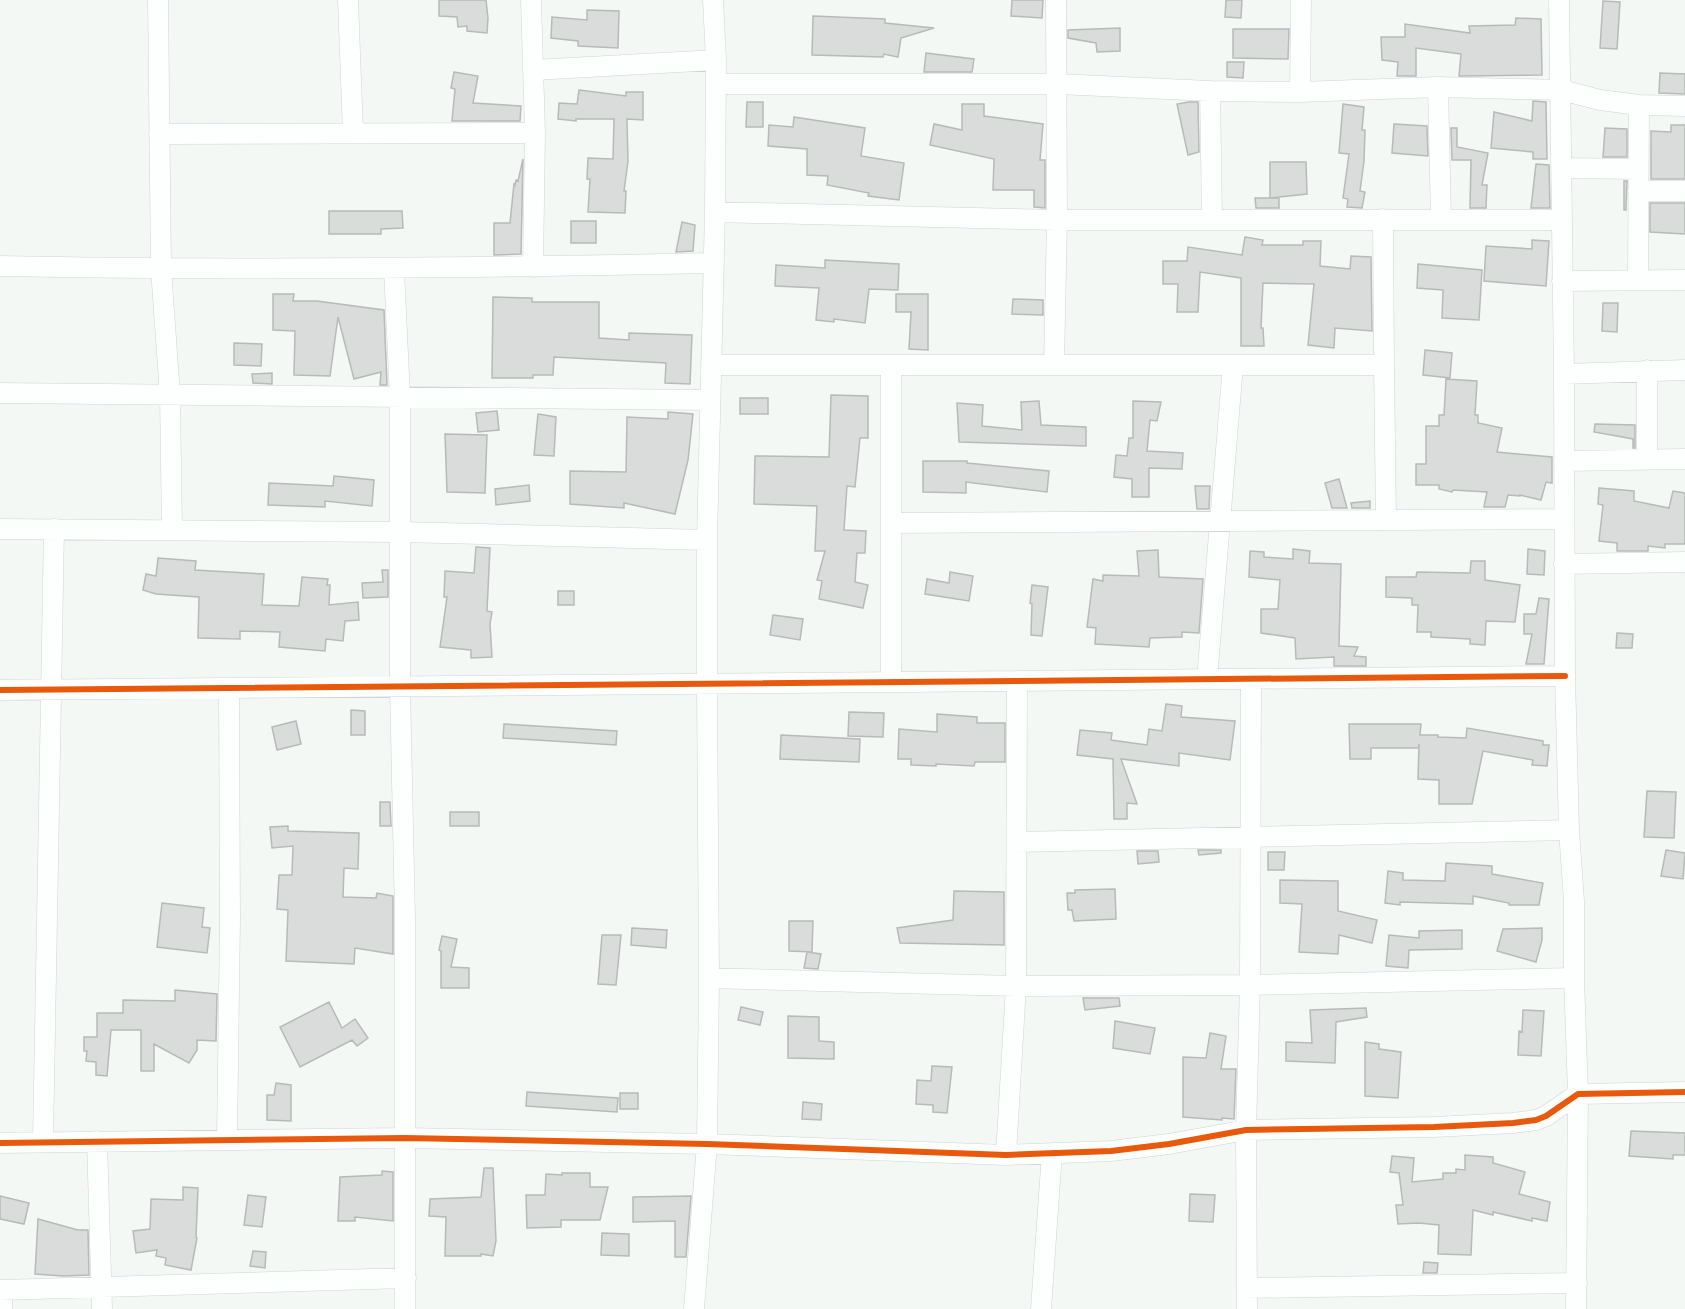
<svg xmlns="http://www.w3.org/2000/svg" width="1685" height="1309" font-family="'DM Sans',sans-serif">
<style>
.building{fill:#d9dcda;stroke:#b7bab8;stroke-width:1.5}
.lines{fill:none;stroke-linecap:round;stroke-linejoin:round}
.minor-casing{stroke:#d0d4d2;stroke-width:21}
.minor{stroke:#fdfefe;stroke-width:20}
.cycleway-casing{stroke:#fff;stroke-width:10}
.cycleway{stroke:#e8590c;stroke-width:6}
</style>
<rect width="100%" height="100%" fill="#f3f8f5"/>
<path class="building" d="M439,0H486L488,18L487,33L467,31V26L458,27L457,17L439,16Z
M1012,0H1043L1042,18L1011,16Z
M1226,0H1242L1241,18L1225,17Z
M1603,1L1620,2L1617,49L1600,48Z
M587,10L619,11L618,48L578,46V41L551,38L552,17L587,20Z
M813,16L885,19V23L934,28L901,38L898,57L884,54L883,57L812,55Z
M1516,18L1541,19L1542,75L1459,76L1461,54L1416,48V76H1397L1398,62L1382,60L1381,37H1405V24L1470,33L1469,26L1515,25Z
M1120,28V51L1097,52L1096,43L1068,38V30Z
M1233,29H1289L1288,59L1233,58Z
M926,53L974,59L972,72H924Z
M1227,62H1244L1243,78L1227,77Z
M454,72L478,76L473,103L521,106L520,121H452L455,89L451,88Z
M1660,73L1685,74V94L1659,93Z
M579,90L626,96V92H643V120L627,119L628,161L624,191H626L625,213L588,212L590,179H587L588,158L613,159L614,119H576V121L558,119L559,103L577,104Z
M1533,101L1546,102L1547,159H1533V152L1491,148L1494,112L1532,121Z
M747,102H763V127H746Z
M1189,102H1198L1199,152L1188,155L1177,104Z
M962,104H984V116L1043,124L1040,160H1045V208L1034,207V190H993L994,159L930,145L934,124L962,130Z
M1343,104L1364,107L1362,130H1365L1364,161L1360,191L1365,192L1362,208L1347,207L1348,199L1343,198L1349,154L1339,153Z
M794,117L865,128L861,156L904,163L899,200L868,196L869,193L827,185L828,176L807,175V149L768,146L769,125L793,127Z
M1394,124L1427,126L1428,156L1392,153Z
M1671,125H1685V179H1651V131L1671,132Z
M1451,128H1457V147L1488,153L1482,185H1487L1486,208H1470L1471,160H1452Z
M1605,128L1627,129V157H1603Z
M523,159L521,254L494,255V223H510L514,184L515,185L516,180L518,181Z
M1270,162H1306L1307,194L1270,198Z
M1536,164L1549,165L1550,208H1531Z
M1624,181H1627L1626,210H1624Z
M1255,198H1279V208H1256Z
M1650,203H1685V234L1650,232Z
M329,211H402L403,228L381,229V234H329Z
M571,221H596V243H571Z
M682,222L695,225L693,251L676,252Z
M1245,237L1263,240L1262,245H1303V241H1321L1320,266L1350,269L1351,256L1371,257L1372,331L1335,328L1334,348L1308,345L1314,284L1263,283L1261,328H1263L1264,346H1241V278L1200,272L1198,312H1177L1178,284H1163V261H1187L1188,247L1242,255Z
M1532,240L1549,241L1546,286L1484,281L1486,246L1532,249Z
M825,260L899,264L898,290L869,289L865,323L834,319V322L816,320L819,288L775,286L776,265L825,268Z
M1418,264L1482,270L1479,320L1442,318L1443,290L1417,288Z
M273,294H294L293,301H317L384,310L387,385H380L381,372L354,379L338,317L330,376L294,375L295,331L273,330Z
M896,294H928V350L909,349L911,312H896Z
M493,297L532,298V302H599V338L629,340V333L692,335L690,384L665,383L666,363L554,357L553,375H533V378H492Z
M1013,299L1043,300V315L1012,314Z
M1603,303H1618L1617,332L1602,331Z
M234,343L262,344L261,366L234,365Z
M1425,350L1452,353L1450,378L1423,375Z
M272,373V384L253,383L252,374Z
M1446,379L1477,381L1475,415H1478V423L1502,428L1497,452L1552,457V483L1546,482L1541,500L1520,495V496L1508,495L1505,507H1484L1487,492L1453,490L1452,492L1439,489V485H1416V464H1426V426H1439V415H1444Z
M831,395L868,396V438H860L855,487L847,486L844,530L866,531L865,553H857L855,582L868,585L863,608L819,599L822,581L817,580L825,551H815L817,506L754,504L755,456L829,457Z
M740,398H768V414H740Z
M1039,401L1041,425L1086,427V446L959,442L957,403L983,405L982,426L1022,430L1021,402Z
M1133,401L1161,402L1157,421L1150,420L1147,451L1183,453L1182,469L1149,468V497H1132V479L1114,477L1116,455L1127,456L1129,438H1133Z
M497,411L499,430L478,432L476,413Z
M668,412L693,414L688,460L675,514L624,503V508L570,504V471L626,472L627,417L668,419Z
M538,414L556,417L554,456L534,455Z
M1595,424L1635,425V448H1633V439L1594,432Z
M445,434L487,435L485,493L447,492Z
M923,461H967V463L1049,471L1047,492L966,482V493L923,492Z
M334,476L374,480L372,506L325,501V507L268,505L269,483L333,486Z
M1339,479L1347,508H1332L1325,483Z
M529,485L530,501L496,505L495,489Z
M1195,486H1210L1209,509H1197Z
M1599,488L1634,491V501L1669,508L1673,491L1685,493V544H1665V548L1648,546V551H1617V543L1599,541L1603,505L1598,504Z
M1370,501V508H1352L1351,503Z
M476,547L490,548L487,611L492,612L490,624L492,657L471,658V650L440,647L447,597H444L445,571L474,573Z
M1293,549L1310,551L1309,563L1341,564L1339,646L1358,647L1354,656L1366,657V666H1334V657L1296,659L1295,638L1261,633V609H1278L1280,580L1249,577L1250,551L1264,552V557L1293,559Z
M1528,549L1545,551L1544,575L1527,574Z
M1158,550L1159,577L1203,579L1199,633L1182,632V637L1150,638L1149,647L1095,644L1096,628L1087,627L1093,579L1103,581V575L1139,576L1137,551Z
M158,558L196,561L195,570L264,574L262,605L299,606L302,577L328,579L327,585H330L329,605L358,602L359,620L345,621L343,641L326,639L325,651L279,647L280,632L240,631V639L198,638L199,597L156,594L143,590L146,574L156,576Z
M1471,561H1485V580L1520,585L1515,622L1486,621L1485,645L1470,644V639L1431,637V632H1417L1418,605H1412V598L1386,597V577H1416L1417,572L1470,573Z
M382,570H388V597L363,598L362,583L383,582Z
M950,572L973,576L969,601L925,594L927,579L949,583Z
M1032,585L1048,587L1042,636L1031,635L1032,604L1030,603Z
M558,591H574V605H558Z
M1539,598L1549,599L1544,664H1526L1532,634H1524V614H1536Z
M773,615L803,619L800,640L770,635Z
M1617,633L1633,634L1632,648H1616Z
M1166,704L1182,706L1181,717L1235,721L1230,760L1179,753V766L1121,759L1137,804L1127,803V819H1114L1113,759L1077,755L1080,730L1112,733L1111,740L1147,745L1149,729L1162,731Z
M351,710L365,711V735H351Z
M849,712L884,713L883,737L848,736Z
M937,714L977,717V723H1005V762H975L974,766L936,764V766L911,765V759H898L899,729L937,732Z
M296,721L301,744L277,750L272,727Z
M504,724L617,731L616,745L503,738Z
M1349,724H1421L1420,735H1438V737L1466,738L1467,728L1543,741V745H1549L1547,766L1532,765L1533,760L1483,751L1472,804H1439V780L1418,779L1419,744V748H1371V759H1350Z
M781,735L860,739L859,762L780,759Z
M1647,791L1676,792L1674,838L1644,837Z
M380,802H390L391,826H380Z
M450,812H479V826H450Z
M288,826V831L359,833L358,869L344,868L343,897L376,898L377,893L393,896V954L355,948L354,964L286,961L288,910L277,909L279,875H292L293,846L272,848L270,827Z
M1198,850H1221V853L1199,855Z
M1666,850L1685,853L1683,879L1661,876Z
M1137,851H1158L1159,862L1138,864Z
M1268,852H1285L1284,870H1268Z
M1446,863L1492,866V874L1543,883L1539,905H1509V903L1473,896V904L1400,902V905L1385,903L1388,871L1403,873V880L1445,881Z
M1280,880L1338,881V911L1377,920L1372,943L1339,935L1338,954L1299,952L1302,904L1280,903Z
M1115,889L1116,919L1074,921L1072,910H1068L1067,893H1075V890Z
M954,891L1004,892V945L900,943L897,928L953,920Z
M162,903L204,908L202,927L210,928L207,953L157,947Z
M789,921H813L812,952L789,951Z
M632,928L667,930L666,948L631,945Z
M1542,928V940L1536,962L1497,951L1503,929Z
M1462,930V949L1409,950L1408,968L1386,966L1389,935L1419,938V931Z
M602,935H621L616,985L598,984Z
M442,936L457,939L451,967L469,968V988H441V951L439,950Z
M807,952L821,954L818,969L804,968Z
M175,990L217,994L216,1041L197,1040V1050L189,1063L154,1044V1071H141V1030H111L107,1076L96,1075V1062L86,1061L87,1051H84V1037H97V1013H123V1000L175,1001Z
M1083,998H1119L1120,1006L1085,1010Z
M329,1002L342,1028L355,1019L368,1038L357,1046L352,1040L300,1067L280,1027Z
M741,1007L763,1012L760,1025L738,1020Z
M1366,1008L1367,1017L1336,1022L1335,1063L1286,1061V1042L1312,1043L1310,1010Z
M1523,1010L1544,1011L1541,1056L1518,1055L1519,1031L1522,1032Z
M788,1016L819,1017V1041L834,1042V1059L788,1058Z
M1115,1021L1155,1028L1150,1054L1113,1048Z
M1210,1033L1226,1036L1221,1069H1236L1234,1119L1222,1118V1120L1183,1117V1057L1206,1058Z
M1365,1042L1379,1044V1049L1401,1052L1398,1098L1365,1096Z
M932,1066L952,1067L947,1113L933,1112V1105L916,1104L917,1080L931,1081Z
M276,1083L291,1085V1121L267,1120V1095H274Z
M527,1092L618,1098L617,1112L526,1106Z
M620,1093H638V1109H620Z
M803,1102L822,1104L821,1120L802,1119Z
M1631,1131L1685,1133V1155H1673V1159L1629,1156Z
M1465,1155L1493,1157V1163L1525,1172L1519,1194L1550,1202L1547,1221L1532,1218V1221L1493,1212V1215L1473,1210L1471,1255L1438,1254L1439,1225L1419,1223L1398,1224L1396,1205H1403L1399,1173L1390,1172L1392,1156L1414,1158L1412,1182L1443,1179V1173H1456V1169L1465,1170Z
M484,1168H493L496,1241L493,1256L481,1254V1256H445L446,1217L429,1216L430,1199L481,1197Z
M382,1171L393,1172V1221L355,1217V1221H338L340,1177L382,1175Z
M562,1173H590V1187H608L600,1220H561V1227L527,1228L526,1195H545L546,1174L562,1175Z
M183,1187L198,1188L196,1237L197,1238L191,1270L165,1265L166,1258L156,1256L157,1250L136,1253L133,1231L150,1229L151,1199L183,1200Z
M1190,1194L1215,1195L1213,1222L1189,1221Z
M248,1195L266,1197L262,1227L244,1225Z
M0,1196L29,1203L24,1224L0,1219Z
M691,1196L686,1257H675V1221L633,1222V1197Z
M38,1219L78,1230H88L89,1275L63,1276L35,1274Z
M602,1233L629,1234V1256L601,1255Z
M253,1251L266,1252L265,1268L250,1266Z
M1424,1262L1438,1263L1437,1273H1423Z"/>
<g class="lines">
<g class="minor-casing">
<path id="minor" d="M158,0L161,269L170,395L172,530
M348,0L353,133
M531,0L535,133
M1559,0L1564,374L1565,676L1569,830L1574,901V978L1578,1094L1576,1309
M533,70L716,60
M716,84H1058L1210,91L1300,92L1438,87L1561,90L1600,100L1639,105L1685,106
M1438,87L1441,220
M1210,91L1212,220
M1300,92L1301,0
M159,134L535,133L533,267
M1561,168L1638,169
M1638,191H1685
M715,212L1057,220H1562
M0,266C238,271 476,268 714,263
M394,269L400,397V687L405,918V1309
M1638,280L1639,105
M1562,281L1685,280
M711,365H1384L1383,219
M891,365V682
M1054,365L1057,220L1056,0
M1384,365L1386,520
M1647,370V460
M1564,374L1685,370
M0,393L710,400
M1564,461L1685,459
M891,523L1564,519
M0,529L401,532L707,540
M1564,564L1685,562
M1207,679L1233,365
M0,690L1565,676
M1017,842L1569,830
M709,978L1016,986L1250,985L1574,978
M227,1139L230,920L229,688
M97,1141L102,1309
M43,1142L54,529
M0,1143L405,1138L707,1144L1006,1155L1111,1151L1169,1144L1246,1130L1434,1127L1513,1123L1536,1120L1546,1116L1578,1094L1685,1092
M1006,1155L1016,986L1017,681
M1247,1288L1577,1283
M0,1290L406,1278
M2,1309V1290
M694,1309L707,1144L709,978L707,684V540L715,212L716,60L713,0
M1041,1309L1052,1153
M1247,1309L1246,1130L1250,985L1251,679"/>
</g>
<use href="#minor" class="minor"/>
<g class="cycleway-casing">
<path id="cycleway" d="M0,690L1565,676
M0,1143L405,1138L707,1144L1006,1155L1111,1151L1169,1144L1246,1130L1434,1127L1513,1123L1536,1120L1546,1116L1578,1094L1685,1092"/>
</g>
<use href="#cycleway" class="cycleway"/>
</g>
</svg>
